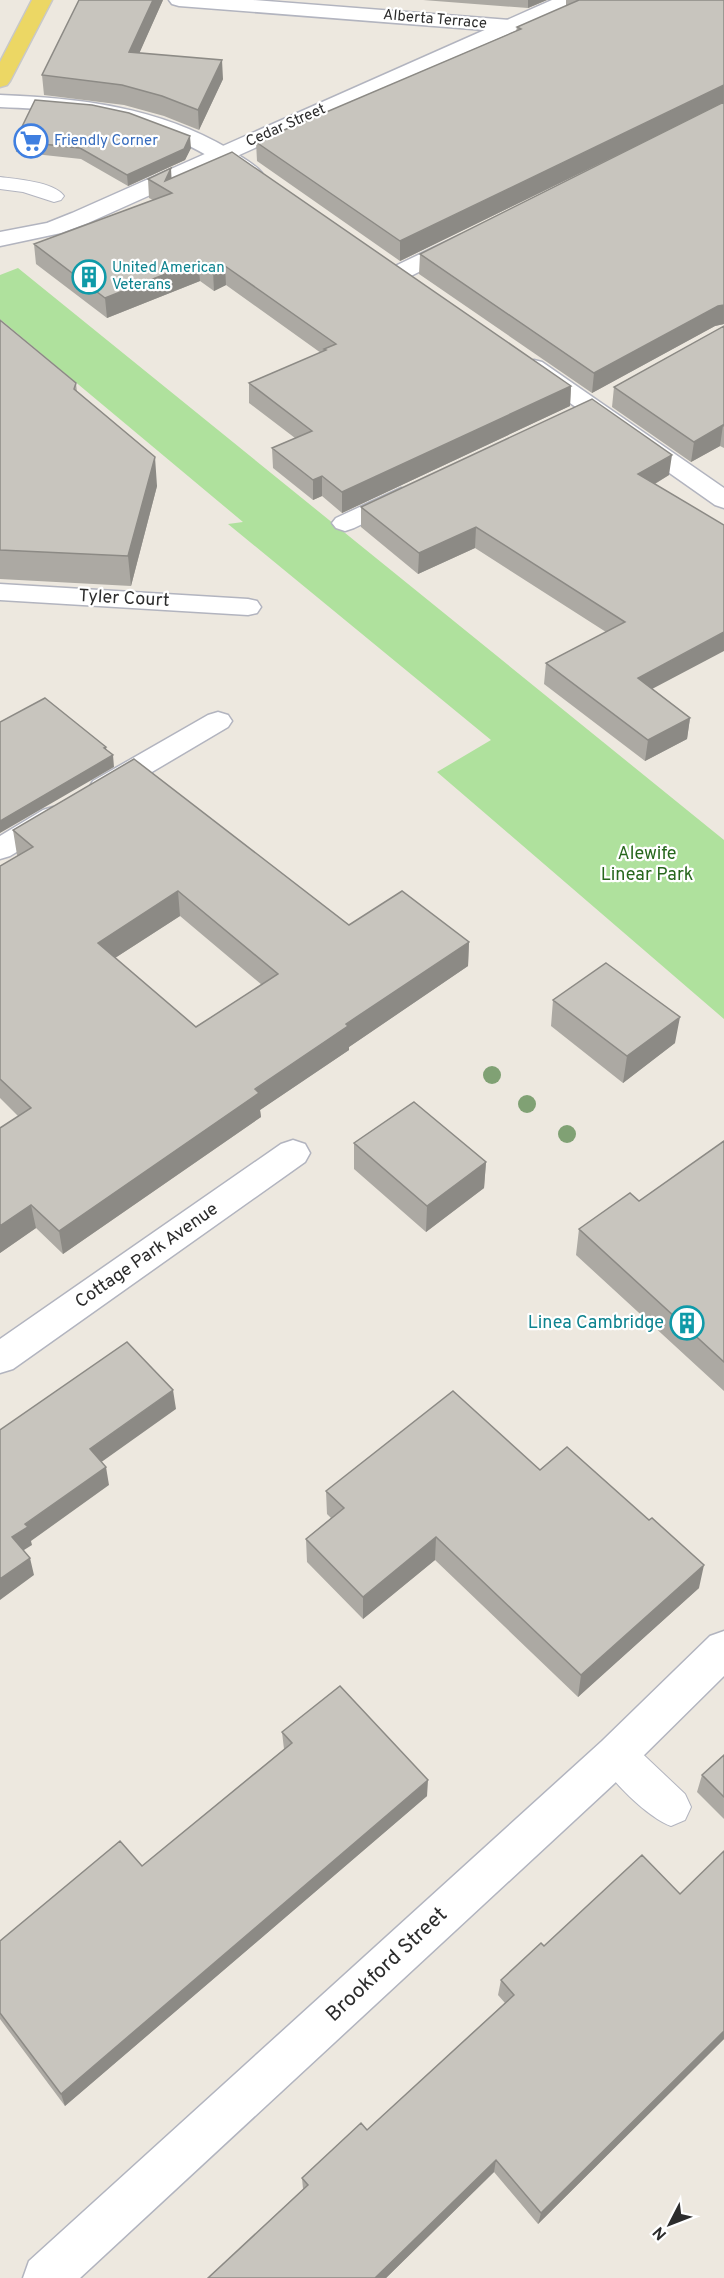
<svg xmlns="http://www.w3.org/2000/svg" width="724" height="2278" font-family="Overpass,sans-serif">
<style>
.green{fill:#afe19d}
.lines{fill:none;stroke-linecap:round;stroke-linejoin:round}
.service-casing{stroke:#b2b4bf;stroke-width:2}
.minor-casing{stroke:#b2b4bf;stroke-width:3}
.tertiary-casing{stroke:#b2b4bf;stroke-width:3}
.primary-casing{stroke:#c8c8c8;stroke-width:3}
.service{fill:#fff;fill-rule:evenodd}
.minor{fill:#fff;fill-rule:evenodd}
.tertiary{fill:#fff;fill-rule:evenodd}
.primary{fill:#ecd764;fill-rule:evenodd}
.tree{fill:#80a174}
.wall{fill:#aca9a3;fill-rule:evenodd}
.shaded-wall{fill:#8c8a85}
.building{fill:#c8c5be;stroke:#8c8a85;stroke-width:1.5;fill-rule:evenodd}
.labels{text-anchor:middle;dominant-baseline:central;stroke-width:4.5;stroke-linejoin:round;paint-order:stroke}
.far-street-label{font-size:15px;fill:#2c2c2c;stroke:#fff}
.far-shop-label{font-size:15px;fill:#366cbe;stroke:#fff;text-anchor:start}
.far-culture-label{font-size:15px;fill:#0d838f;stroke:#fff;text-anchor:start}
.street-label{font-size:18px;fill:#2c2c2c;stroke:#fff}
.park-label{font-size:18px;fill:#27671d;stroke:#fff}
.culture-label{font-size:18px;fill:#0d838f;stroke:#fff;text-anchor:end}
.near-street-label{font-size:21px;fill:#2c2c2c;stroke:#fff}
</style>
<rect width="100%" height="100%" fill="#ede8df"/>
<path class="green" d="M18,268L724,840V1019L437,772L491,740L228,524L243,522L0,319V275Z"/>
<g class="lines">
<g class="service-casing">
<path id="service" d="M0,177C16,179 55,182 64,196L61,200L54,202L23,192L0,189Z
M616,1737L630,1742L685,1794L691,1807L685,1820L671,1826C647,1817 607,1778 597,1755L602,1742Z"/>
</g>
<g class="minor-casing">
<path id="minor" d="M169,0H253L511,20L518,22L521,26L518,30L511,32L179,6L172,4Z
M0,95C80,98 158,107 229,149C239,156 254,163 262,173L259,178L251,179L243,178C159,120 100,111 0,107Z
M460,235L468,237L471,242L468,247L407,278L399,280L391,278L388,273L391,268Z
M534,360L542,362L724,488V508L715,505L526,372L522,367L526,362Z
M401,488L410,491L414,496L410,501L354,528L345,531L336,528L332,523L336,518Z
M0,584L248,599L257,601L261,607L257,613L248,615L0,600Z
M218,712L228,715L232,721L228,727L113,795L103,798L93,795L89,788L93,781L208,715Z
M53,807L63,810L68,817L63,824L10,856L0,859V836L43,810Z
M293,1140L305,1144L310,1153L305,1162L13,1369L0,1373V1339L281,1144Z
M724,1631V1676L630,1769L80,2278H23L29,2261L602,1741L710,1636Z"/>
</g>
<g class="tertiary-casing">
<path id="tertiary" d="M552,0H578L575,4L88,223L61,233L0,246V232L47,223L72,213Z"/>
</g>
<g class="primary-casing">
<path id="primary" d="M32,0H52L10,81L7,85L0,87V62Z"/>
</g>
<use href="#service" class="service"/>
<use href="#minor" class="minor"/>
<use href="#tertiary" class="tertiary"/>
<use href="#primary" class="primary"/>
</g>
<g class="tree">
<circle cx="492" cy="1075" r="9"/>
<circle cx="527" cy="1104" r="9"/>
<circle cx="567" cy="1134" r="9"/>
</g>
<path class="wall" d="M163,0L139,53L223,79L199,130L164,116L124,105L44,95L42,75Z
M423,0H547L528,8Z
M566,0H724V324L715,326L592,393L419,274L420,254L616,156L400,261L257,161L256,142L516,31L517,27L566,6Z
M15,141L191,148L185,160L128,186L81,159L16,152Z
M172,178L571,386L570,406L342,513L322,496L313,500L273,468L272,448L295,438L249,403V383L321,353L226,285L214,291L200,281L107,318L36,264L34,244L153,200L149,198L148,179Z
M0,320L76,383L77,392L157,486L131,586L0,579Z
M724,326V448L720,446L691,462L612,407L614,387Z
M669,475L655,484L653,689L690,718L687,739L645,761L544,684L546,663L606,632L475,548L418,574L361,527V507Z
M13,830L349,925L469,942L468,966L349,1047V1050L260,1110L261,1117L63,1254L36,1228L0,1253L18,1116L0,1098V866L18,856L17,855ZM180,916L262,985L196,1027L115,958Z
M553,1000L675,1043L623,1083L551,1026Z
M724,1141V1391L576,1255L579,1229L639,1201Z
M354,1143L486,1162L484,1188L426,1232L354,1169Z
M540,1470L699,1588L578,1697L435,1560L363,1619L307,1562L306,1539L331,1518L327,1514L326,1491Z
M282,1732L427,1796L65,2106L0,2019V1941L142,1866L284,1749Z
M724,1755V1819L697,1792L702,1775Z
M544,1946L724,2039L538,2224L494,2172L386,2278H208L303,2189L302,2178L367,2130L505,2003L498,1995L501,1980Z"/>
<path class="shaded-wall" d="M153,0H163L131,72L129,52Z
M528,0H547L528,8Z
M222,60L223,79L199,130L198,110Z
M724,85V103L400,261V241Z
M190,136L191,148L185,160L128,186L127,175Z
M171,168L172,187L165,181Z
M198,261L200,281L107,318L105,298Z
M225,266L226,285L214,291L213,271Z
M724,305V324L715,326L592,393L594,373L718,306Z
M571,386L570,406L342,513V492Z
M723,425L720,446L691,462L694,442Z
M672,455L669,475L636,495L638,474Z
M155,457L157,486L131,586L128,556Z
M322,476V496L313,500V480Z
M476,527L475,548L418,574L419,553Z
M724,632V651L635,698L638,678Z
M690,718L687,739L645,761L648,740Z
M106,747L107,758L113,755L114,767L0,833V821Z
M178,891L180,916L101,967L98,943Z
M469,942L468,966L349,1047V1050L260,1110L261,1117L63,1254L59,1231L346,1024Z
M680,1017L675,1043L623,1083L627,1056Z
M486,1162L484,1188L426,1232L427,1206Z
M31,1205L36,1228L0,1253V1226Z
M173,1390L176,1409L93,1468L90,1449Z
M106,1467L109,1485L31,1541L32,1545L16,1555L12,1537L25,1524Z
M436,1537L435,1560L363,1619V1597Z
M30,1558L34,1575L0,1600V1579Z
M704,1565L699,1588L578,1697L581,1675Z
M428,1780L427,1796L65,2106L61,2094Z
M724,2031V2039L538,2224L541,2213Z
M496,2160L494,2172L386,2278H375Z"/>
<path class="building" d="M79,0H153L129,52L222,60L198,110L162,96L122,85L42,75Z
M579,0H724V85L400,241L256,142L521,29L517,27Z
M35,100L92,105L129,113L190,136L184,149L127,175L80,148L15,141Z
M724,102V305L718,306L594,373L420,254Z
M232,152L571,386L342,492L322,476L313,480L272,448L312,431L249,383L326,350L324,349L336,344L225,266L213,271L198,261L105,298L34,244L172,193L148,179L171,168L165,181Z
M0,320L76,383L74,389L155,457L128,556L0,550Z
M724,326V426L723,425L694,442L614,387Z
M592,399L672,455L638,474L724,525V632L638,678L690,718L648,740L546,663L625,622L476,527L419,553L361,507Z
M45,698L106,747L104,748L113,755L0,821V722Z
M134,759L349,925L402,891L469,942L346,1024L348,1026L255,1089L259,1093L59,1231L31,1205L0,1226V1128L31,1108L0,1079V866L33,847L13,830ZM178,891L278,974L196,1027L98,943Z
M606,963L680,1017L627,1056L553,1000Z
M414,1102L486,1162L427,1206L354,1143Z
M724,1141V1362L579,1229L630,1193L639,1201Z
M127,1342L173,1390L90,1449L106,1467L25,1524L28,1527L12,1537L30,1558L0,1579V1430Z
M453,1391L540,1470L567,1447L649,1520L652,1518L704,1565L581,1675L436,1537L363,1597L306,1539L344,1508L326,1491Z
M340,1686L428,1780L61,2094L0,2013V1941L120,1841L142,1866L292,1743L282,1732Z
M724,1755V1797L702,1775Z
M724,1851V2031L541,2213L496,2160L375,2278H208L308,2185L302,2178L361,2123L367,2130L514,1995L501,1980L541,1943L544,1946L642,1855L680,1894Z"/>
<defs>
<g id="supermarket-ring" transform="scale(1.725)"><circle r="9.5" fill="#fff" stroke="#3f7fe0" stroke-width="1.5"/><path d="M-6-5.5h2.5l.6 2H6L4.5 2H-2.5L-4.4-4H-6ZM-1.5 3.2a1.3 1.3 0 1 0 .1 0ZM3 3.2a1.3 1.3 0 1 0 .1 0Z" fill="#3f7fe0"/></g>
<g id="building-ring" transform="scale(1.725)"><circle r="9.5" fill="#fff" stroke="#0f9aa8" stroke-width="1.5"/><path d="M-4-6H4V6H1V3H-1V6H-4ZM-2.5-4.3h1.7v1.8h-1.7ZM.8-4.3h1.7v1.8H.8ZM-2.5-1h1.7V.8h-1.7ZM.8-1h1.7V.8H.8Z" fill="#0f9aa8"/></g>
</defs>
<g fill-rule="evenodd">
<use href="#supermarket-ring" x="31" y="141"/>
<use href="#building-ring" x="89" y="277"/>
<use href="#building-ring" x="687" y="1323"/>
</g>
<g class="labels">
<g class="far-street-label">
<text transform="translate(435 20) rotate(5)">Alberta Terrace</text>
<text transform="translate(286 126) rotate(-24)">Cedar Street</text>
</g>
<g class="far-shop-label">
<text x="54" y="141">Friendly Corner</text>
</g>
<g class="far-culture-label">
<text x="112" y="268">United American<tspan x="112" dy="17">Veterans</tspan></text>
</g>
<g class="street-label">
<text transform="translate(124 599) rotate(3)">Tyler Court</text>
<text transform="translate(147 1256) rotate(-35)">Cottage Park Avenue</text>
</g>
<g class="park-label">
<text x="647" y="854">Alewife<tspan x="647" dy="21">Linear Park</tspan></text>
</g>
<g class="culture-label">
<text x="664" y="1323">Linea Cambridge</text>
</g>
<g class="near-street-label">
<text transform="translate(387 1965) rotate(-43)">Brookford Street</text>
</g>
</g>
<g transform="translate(670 2224) rotate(228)" stroke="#ffffff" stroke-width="4.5" paint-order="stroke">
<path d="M0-4.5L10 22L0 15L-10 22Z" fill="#2c2c2c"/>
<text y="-9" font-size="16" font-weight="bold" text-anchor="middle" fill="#2c2c2c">N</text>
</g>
</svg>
